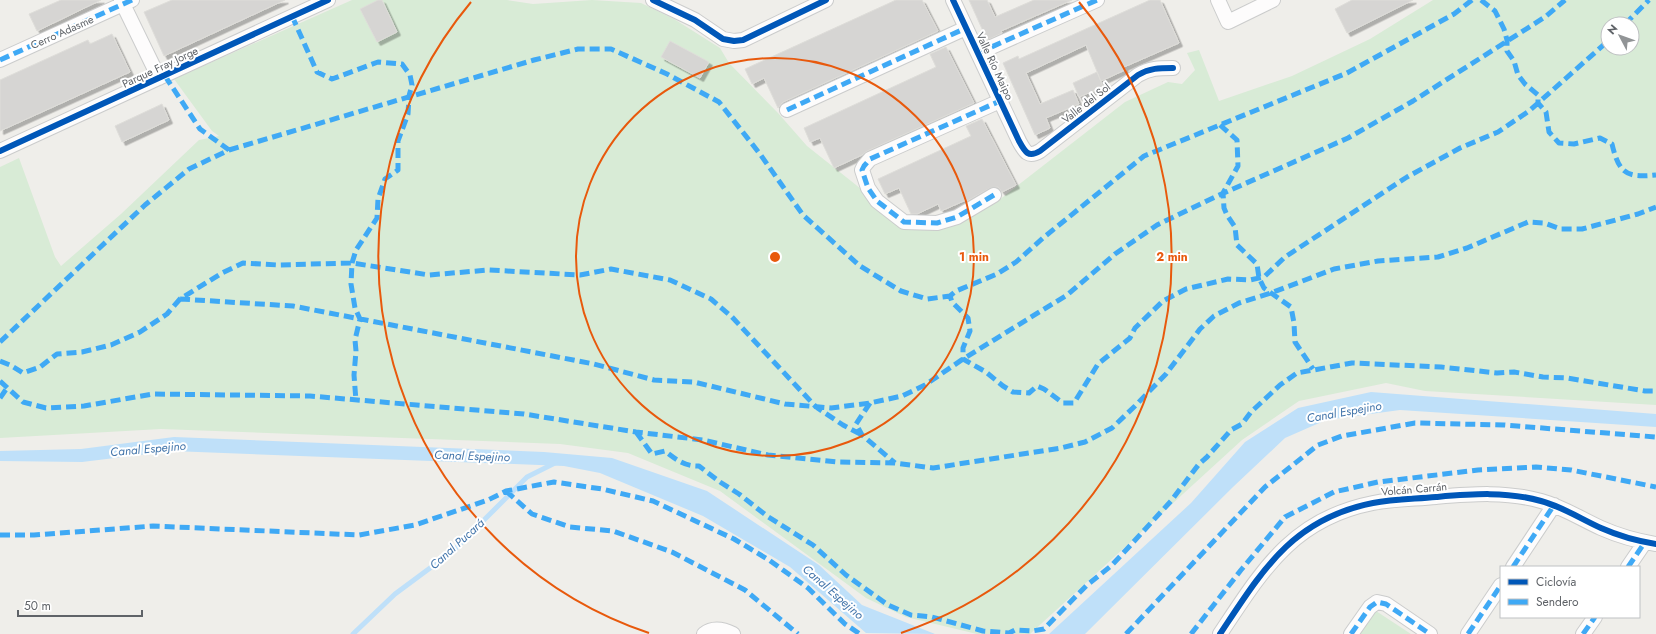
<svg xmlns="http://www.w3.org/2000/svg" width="1656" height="634" font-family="Jost,sans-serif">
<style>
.green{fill:#d8ebd6;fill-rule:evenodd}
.water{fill:#bfe0f9}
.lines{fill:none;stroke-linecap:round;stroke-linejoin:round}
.stream{stroke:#bfe0f9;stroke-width:5}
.building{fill:#d6d5d3;stroke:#deddd9;filter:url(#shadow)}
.minor-casing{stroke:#cbcccc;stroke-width:16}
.minor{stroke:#fdfcfc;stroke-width:14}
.quiet{stroke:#3fa9f5;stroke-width:5;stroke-dasharray:10 5;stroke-linecap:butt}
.cycleway-casing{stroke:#fff;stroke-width:8}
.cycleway{stroke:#0057b8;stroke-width:6}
.ring{fill:none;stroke:#e8590c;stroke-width:2}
.labels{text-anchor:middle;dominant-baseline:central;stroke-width:4;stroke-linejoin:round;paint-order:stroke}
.street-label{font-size:11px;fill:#5f6368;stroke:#fff}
.water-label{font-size:12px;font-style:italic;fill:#4174aa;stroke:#fff}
.centre{fill:#e8590c;stroke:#fff;stroke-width:2}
.ring-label{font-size:12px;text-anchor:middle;font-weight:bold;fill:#e8590c;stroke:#fff;stroke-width:4;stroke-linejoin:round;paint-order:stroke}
</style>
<defs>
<filter id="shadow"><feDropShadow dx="3.5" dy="3.5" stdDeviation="0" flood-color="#0004"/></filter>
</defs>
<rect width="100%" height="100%" fill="#efeeea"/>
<path class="green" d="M352,0H507L533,4L592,0L641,3L674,19L720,48L729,63L778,113L807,146L885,208L903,219L957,222L994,204L1125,102L1168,82L1182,84L1195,70L1187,53L1199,50L1219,101L1292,76L1370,39L1433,0H1656V405L1425,391L1386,383L1299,401L1242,440L1030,634H977L906,617L866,598L720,491L628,453L560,444L161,429L0,438V167L19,158L55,257L61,266L121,214L199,140L219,136L212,131L174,79ZM1608,24H1632V48H1608Z
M1376,611L1411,634H1360Z"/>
<path class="water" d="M1371,392L1656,414V427L1400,410L1326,420L1285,438L1233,487L1085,634H1049L1191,503L1245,442L1298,408Z
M174,437L544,452L612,458L707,491L819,565L862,605L935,634L866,633L790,567L703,516L600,473L564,466L172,451L82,462L0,461V451L81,449Z"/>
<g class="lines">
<path class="stream" d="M353,634L395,594L453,551L527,477L555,463"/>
</g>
<path class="building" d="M61,0H101L37,31L29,14Z
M172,0H285L164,56L144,12Z
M378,0H382L397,32L377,42L360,9Z
M896,0H922L938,31L783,102L778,108L764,78L752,84L745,69Z
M969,0H987L995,17L1034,0H1072L1001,31L1002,33L987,40Z
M1150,0H1160L1179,43L1124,67L1125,70L1101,81L1086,45L1026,73L1040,104L1073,90L1079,104L1046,118L1050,128L1035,135L1003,63L1018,56L1019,59Z
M1352,0H1413L1347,33L1335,9Z
M112,34L130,72L0,131V80L88,40L90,44Z
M670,41L709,62L700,78L661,57Z
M946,47L974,103L867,151L862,155L834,168L820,138L810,142L804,128L936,67L930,54Z
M1097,72L1103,87L1079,97L1073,83Z
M162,104L169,120L122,142L115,126Z
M982,119L1016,185L1002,192L998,187L990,188L967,201L966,200L941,211L938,204L917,214H911L899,188L885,194L878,179L971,136L966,126Z"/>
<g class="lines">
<g class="minor-casing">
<path id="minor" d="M121,0L159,78
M653,0L695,20L723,39L734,41L743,40L826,0
M953,0L1019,141C1025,152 1028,158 1040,151L1138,75C1150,68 1159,68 1173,68
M1218,0L1228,22L1273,0
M978,53L1097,0
M0,60L132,0
M787,110L966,28
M0,151L328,0
M994,195L957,217L937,223L904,222L877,201L868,188L862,170L864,166L870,159L1000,101
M1513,567L1554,505
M1628,567L1645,542
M704,634C713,627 723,629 733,634
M1220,634C1262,571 1292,519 1373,503C1393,499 1415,499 1436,497C1472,494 1506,491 1541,501C1563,507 1581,519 1601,528C1619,536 1637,541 1656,544
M1351,634L1370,607L1377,602L1386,604L1430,634
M1468,634L1501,585
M1583,634L1595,617"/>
</g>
<use href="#minor" class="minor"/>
<path class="quiet" d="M1472,0L1454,14L1347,73L1144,156L1043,238L1016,262L997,274L956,291L950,296L952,302L968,318L970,331L963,348V359L986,372L1003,386L1013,392L1029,393L1037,386L1044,389L1063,403H1074L1098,364L1130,338L1135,328L1163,301L1186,289L1228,279L1250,280L1264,277L1285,257L1407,177L1460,148L1498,132L1529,111L1608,41
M1481,0L1495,11L1504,29L1507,40V51L1514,61L1518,75L1525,84L1538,95V103L1546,112L1549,132L1559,143L1574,144L1600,138L1612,144C1619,174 1627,178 1656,175
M292,16L317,72L332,79L378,62L402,64L410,75L412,85L409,96L408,114L398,141V170L385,179L378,199L377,218L356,250L352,263L351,284L355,308L360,319L355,340L356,351L354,375L356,401
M1625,24L1649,0
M978,53L1097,0
M0,60L132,0
M787,110L966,28
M1220,125L1237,140L1238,166L1223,193L1224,208L1227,215L1235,227L1237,245L1257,264L1259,278L1264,288L1291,307L1294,323L1295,342L1313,369
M229,150L534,60L578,49H611L667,74L719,102L760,154L803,215L860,266L901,291L927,299L950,296
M994,195L957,217L937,223L904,222L877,201L868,188L862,170L864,166L870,159L1000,101
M180,299L293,306L594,364L654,380L694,382L785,404L831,408L870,403L902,396L925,385L963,359L1067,295L1115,254L1157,225L1217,196L1348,138L1413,101L1545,17L1565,0
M0,342L145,205L189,169L229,150L200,129L165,76
M0,361L10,365L23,373L40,367L57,354L82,352L111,345L140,332L167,314L180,299L222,273L243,263L278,265L352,263L429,275L489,270L580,275L611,269L670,280L711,299L732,317L816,407L843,425L862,435
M0,381L23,402L46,408L84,406L153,394L310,396L524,414L636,432L703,440L768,455L837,462L895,463L933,468L1061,448L1085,442L1112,428L1135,406L1166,374L1200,329L1214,316L1239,303L1271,293L1334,269L1378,261L1438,257L1467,248L1528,222L1544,223L1561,229H1582L1638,214L1656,207
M0,398L7,388
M870,403L856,424L862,435L895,463
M636,432L652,454L665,451C675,459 686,467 699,466L720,482L739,494L767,516L813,545L846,575L888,605L911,615L932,617L983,631L1009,633L1015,630L1032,631L1044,629L1087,585L1111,566L1127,549L1171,501L1199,464L1207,457L1231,430L1242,424L1251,412L1280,385L1297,373L1352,363L1441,367L1497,373L1514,372L1543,377L1567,378L1645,391H1656
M506,491L532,514L570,527L613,531L672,552L745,590L798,634
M0,535H34L153,526L359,535L415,525L488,500L506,491L554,482L602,489L653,501L734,539L769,560L808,588L845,624L860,634
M1513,567L1554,505
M1628,567L1645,542
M1126,634L1265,487L1318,445L1342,436L1415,423L1504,425L1656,437
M1191,634L1241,570L1285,517L1334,492L1378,482L1478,470L1536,467L1571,470L1656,487
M1351,634L1370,607L1377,602L1386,604L1430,634
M1468,634L1501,585
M1583,634L1595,617"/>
<g class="cycleway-casing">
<path id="cycleway" d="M653,0L695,20L723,39L734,41L743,40L826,0
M953,0L1019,141C1025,152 1028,158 1040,151L1138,75C1150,68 1159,68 1173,68
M0,151L328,0
M1220,634C1262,571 1292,519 1373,503C1393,499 1415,499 1436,497C1472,494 1506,491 1541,501C1563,507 1581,519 1601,528C1619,536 1637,541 1656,544"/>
</g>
<use href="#cycleway" class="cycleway"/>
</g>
<g class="ring">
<circle cx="775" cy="257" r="199"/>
<path d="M649 633A397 397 0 0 1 471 2M1079 2A397 397 0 0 1 901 633"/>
</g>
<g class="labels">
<g class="street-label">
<text transform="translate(62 32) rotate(-24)">Cerro Adasme</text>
<text transform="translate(995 66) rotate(65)">Valle Río Maipo</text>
<text transform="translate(160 67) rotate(-25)">Parque Fray Jorge</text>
<text transform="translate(1086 103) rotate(-38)">Valle del Sol</text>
<text transform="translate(1414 489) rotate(-5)">Volcán Carrán</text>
</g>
<g class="water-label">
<text transform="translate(1344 412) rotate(-10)">Canal Espejino</text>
<text transform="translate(148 449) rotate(-5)">Canal Espejino</text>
<text transform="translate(472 456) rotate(2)">Canal Espejino</text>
<text transform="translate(457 544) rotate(-42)">Canal Pucará</text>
<text transform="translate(833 592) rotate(41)">Canal Espejino</text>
</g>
</g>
<circle cx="775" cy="257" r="6" class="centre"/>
<g class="ring-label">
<text x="974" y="261">1 min</text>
<text x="1172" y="261">2 min</text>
</g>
<rect x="1500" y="566" width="140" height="52" fill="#ffffff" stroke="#bfc1c3"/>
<rect x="1508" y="579" width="20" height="6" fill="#0057b8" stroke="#bfc1c3"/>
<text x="1536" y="586" font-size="12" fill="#5f6368">Ciclovía</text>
<rect x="1508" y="599" width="20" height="6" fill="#3fa9f5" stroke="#bfc1c3"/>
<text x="1536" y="606" font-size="12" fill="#5f6368">Sendero</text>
<g transform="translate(1620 36) rotate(311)"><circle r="19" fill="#ffffff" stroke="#bfc1c3"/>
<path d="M0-3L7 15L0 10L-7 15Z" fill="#919496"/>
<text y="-6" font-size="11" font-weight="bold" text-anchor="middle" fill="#5f6368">N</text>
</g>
<path d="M18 610v6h124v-6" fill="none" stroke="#5f6368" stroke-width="2"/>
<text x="24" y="610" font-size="12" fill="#5f6368" stroke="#ffffff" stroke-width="3" paint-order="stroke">50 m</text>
</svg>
